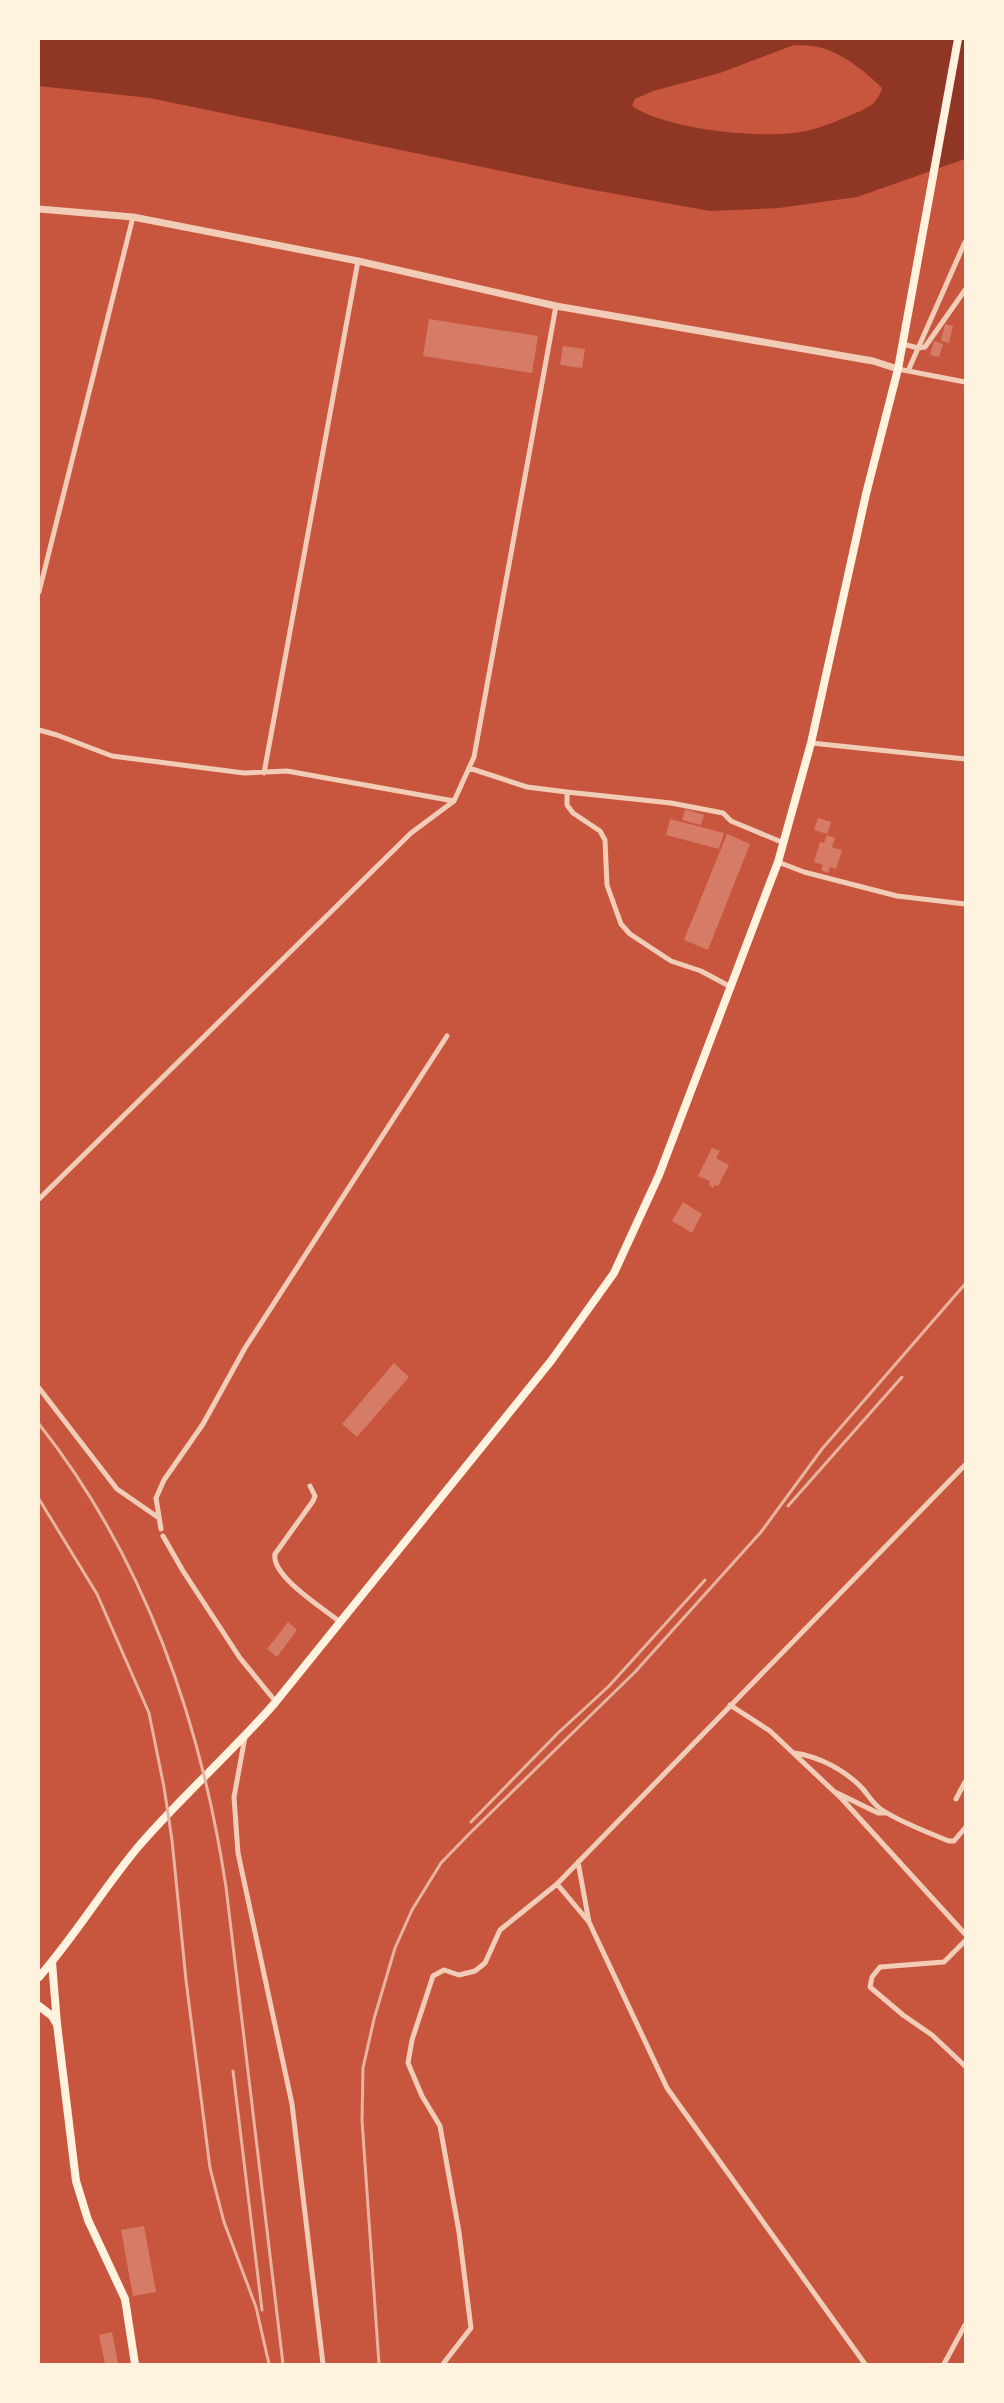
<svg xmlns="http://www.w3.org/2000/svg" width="1004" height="2403" font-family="'PT Sans',sans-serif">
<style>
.water{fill:#8f3625;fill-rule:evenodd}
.building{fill:#d67c66}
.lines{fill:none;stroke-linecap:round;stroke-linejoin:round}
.minor{stroke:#f1ccb7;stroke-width:5}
.tertiary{stroke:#f1ccb7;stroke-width:7}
.secondary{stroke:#fff3e0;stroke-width:8}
.rail{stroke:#e9b49f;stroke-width:3}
</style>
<rect width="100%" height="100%" fill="#c8553d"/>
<path class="water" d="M39,39H965V159L857,197L779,208L710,211L588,189L150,98L39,86ZM794,45C803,46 814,45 822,48C844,54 867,73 882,88C877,106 865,109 849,116C836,121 821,128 806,131C765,140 667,130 632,106L635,99L653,91L720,73Z"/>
<path class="building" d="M429,319L538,336L532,373L423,356Z
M945,324L953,326L949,343L941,341Z
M934,341L943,344L939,357L930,355Z
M563,346L585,349L582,368L560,365Z
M685,809L704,815L701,825L682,820Z
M818,818L831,822L827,834L814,830Z
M670,819L724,833L719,849L666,835Z
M727,834L750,844L708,950L684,940Z
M827,835L835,838L832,847L842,850L836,869L830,867L828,873L821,870L823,865L814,862L820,842L824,843Z
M712,1148L720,1151L716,1158L729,1165L718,1186L715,1185L713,1188L709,1185L710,1181L698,1176Z
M683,1202L702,1214L692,1233L672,1221Z
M394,1363L409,1377L357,1437L342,1424Z
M288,1622L297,1630L277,1657L267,1649Z
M144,2226L156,2292L133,2296L121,2230Z
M112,2332L118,2363L105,2364L99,2335Z"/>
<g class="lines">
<path class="minor" d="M903,344L918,348L925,347L965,290
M898,369L965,382
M908,371L965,242
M39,592L133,217
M39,730L57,735L112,756L244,773L287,771L454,801
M811,743L965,759
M469,768L527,787L567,792V805L573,813L600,831L605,840L607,885L621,924L630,934L671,961L701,971L731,987
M264,773L358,261
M567,792L671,803L723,813L731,821L784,843
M778,862L804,872L897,896L965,904
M39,1199L411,833L454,801L474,757L556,306
M39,1388L117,1489L159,1518
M310,1486L315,1496L313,1501L275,1554C271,1576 323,1608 340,1622
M161,1529L156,1498L164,1480L203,1424L245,1348L447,1036
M163,1536L183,1571L240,1658L276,1702
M730,1705L770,1731L842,1799L965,1934
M245,1737L234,1797L238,1853L292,2104L323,2364
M794,1753C818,1756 845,1770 862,1788C869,1796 873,1804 882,1810C902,1823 927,1832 949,1841H954L965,1828
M837,1793L878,1813H886
M956,1799L965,1782
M557,1884L589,1922L578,1862
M589,1922L667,2088L865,2364
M965,1941L944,1962L880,1967L872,1977L870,1987L903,2015L932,2035L965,2066
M443,2364L471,2328L459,2232L440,2126L422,2096L408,2063L412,2040L433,1976L444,1970L459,1975L475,1971L485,1963L500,1930L557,1884L965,1465
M944,2364L965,2325"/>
<path class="tertiary" d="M39,209L133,217L358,261L556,306L873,361L898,369"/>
<path class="secondary" d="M52,1962L57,2024L76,2181L88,2220L125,2299L135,2364
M39,1977C75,1936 103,1889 138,1847C181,1797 230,1754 274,1704L551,1361L614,1273L659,1175L778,862L811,743L866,494L898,369L958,39
M39,2006L52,2016L56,2023"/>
<path class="rail" d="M39,1424C144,1557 201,1721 226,1887L283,2364
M39,1499L97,1594L149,1713L164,1787L172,1840L186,1980L210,2168L224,2222L256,2307L269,2364
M788,1506L902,1377
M471,1822L558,1733L609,1686L705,1580
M233,2071L262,2310
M379,2364L362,2120L363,2068L374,2019L395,1948L412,1910L441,1863L469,1834L635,1672L761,1532L822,1449L965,1284"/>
</g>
<rect width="1004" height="2403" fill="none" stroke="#fff3e0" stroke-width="80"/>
</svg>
